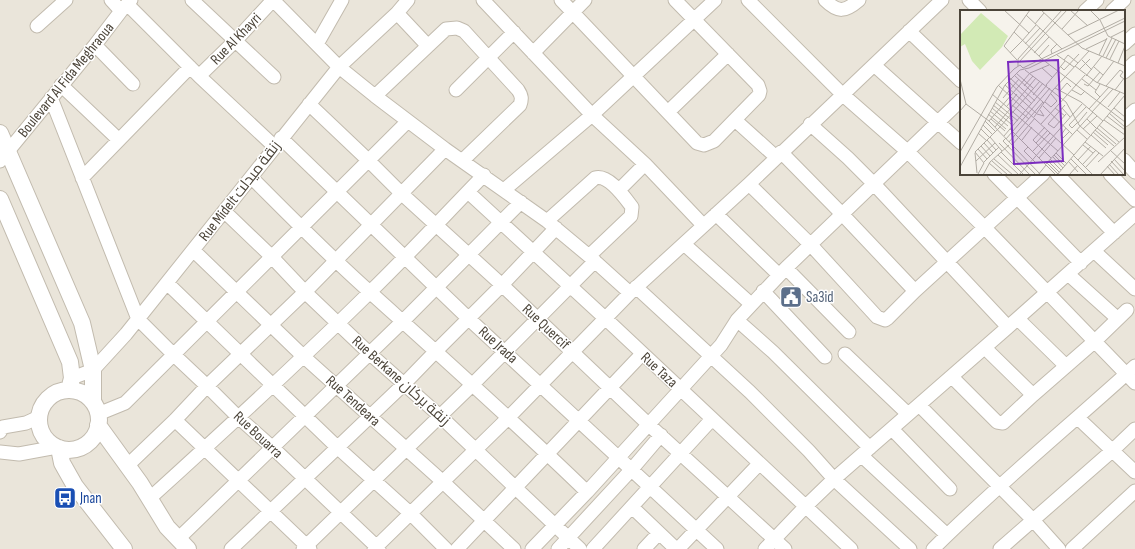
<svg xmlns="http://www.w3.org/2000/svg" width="1135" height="549" font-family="'Sofia Sans Condensed',Cairo,sans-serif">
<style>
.residential{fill:#eae5da;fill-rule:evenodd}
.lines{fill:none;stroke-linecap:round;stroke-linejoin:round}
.minor-casing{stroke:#c2bbae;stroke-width:15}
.tertiary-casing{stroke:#c2bbae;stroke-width:18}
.minor{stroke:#fff;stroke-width:13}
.tertiary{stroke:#fff;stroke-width:16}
.labels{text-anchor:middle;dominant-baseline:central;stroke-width:3;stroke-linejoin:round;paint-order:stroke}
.street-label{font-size:15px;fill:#4b4439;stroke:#fff}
.service-label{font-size:15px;fill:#4e5e75;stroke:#fff;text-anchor:start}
.transit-label{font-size:15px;fill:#164399;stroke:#fff;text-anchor:start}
.inset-road{fill:none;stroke:#b2ada4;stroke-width:1}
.view{fill:#7b2cbf;fill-opacity:0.15;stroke:#7b2cbf;stroke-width:2}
.inset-edge{fill:none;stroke:#4b4439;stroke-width:2}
</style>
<rect width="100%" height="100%" fill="#f6f3ec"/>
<path class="residential" d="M0,0H1135V549H0ZM961,11H1124V174H961Z"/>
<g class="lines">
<g class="minor-casing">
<path id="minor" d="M111,0L121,11
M192,0L274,77
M273,0L339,67L375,96L445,149L547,221L589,256L630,293
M483,0L592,115L645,164L703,225
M561,0L697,143L704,145L714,141L759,95L760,91L758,85L675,0
M748,0L842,94L907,151L985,228L1135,383
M825,0C838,13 845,12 859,0
M969,0L980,11
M128,5L199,76L275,147
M1085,11L1097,0
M1112,11L1124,0
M397,13L428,46
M37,26L66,0
M909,31L961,81
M317,44L342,0
M1124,44L1135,34
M95,45L133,84
M533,53L585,0
M874,65L961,143
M1124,72L1135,62
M199,76L236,40L273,0
M61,85L119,140
M456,90L514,32
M375,96L446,29L457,28L464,31L518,90C522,96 522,99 520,105L462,161
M51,98L138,319L173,354L207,386L238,417L273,448L379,549
M309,104L368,160L402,194L502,285L648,424L785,549
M668,112L728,54
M735,120L776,157
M1124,120L1135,110
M810,124L848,158L874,184L1008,327
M281,138L469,319L717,549
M781,152L842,214L915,291
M1124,160L1135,172
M0,161L95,45L121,11L131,0
M994,174L1081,263
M1057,174L1114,233
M1110,174L1135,200
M251,177C290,216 329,256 371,293C443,358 516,423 587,492
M82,178L190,67
M749,184L810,244L877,317L885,320L888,318L915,291L1043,174
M504,190L592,115L715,0
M619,190L645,164
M468,192L606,319L851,549
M224,211L271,256L305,292L369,353L440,416L580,549
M716,214L779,275
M547,221L595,178C609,174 625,198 632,207L631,216L589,256
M684,244L751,304
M193,250L303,356L442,481L514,549
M1094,251L1135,289
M786,268L849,332
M1068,274L1118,319
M167,283L337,447L410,513L446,549
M636,287L750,392L809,451L834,479L910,549
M763,291L825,357
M1018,319L1066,366
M737,320L773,352L870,448
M985,348L1033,395
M845,354L908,414
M952,377L997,422L1003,423L1033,395L1095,341L1127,310
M72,378L93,370L126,334L339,67L397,13L408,0
M919,405L1033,520L1059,549
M98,414L125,403L408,121
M1078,418L1135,472
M175,420L310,549
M892,429L950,489
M0,432L3,427L26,423L39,417
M0,452L19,454L57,447
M862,456L947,535
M127,466L175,420L207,386L305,292L445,149
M149,499C224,431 298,363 370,292C409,254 446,214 484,175
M632,507L676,549
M178,539L403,321L521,202
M231,549L404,384L435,352L502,285L556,228
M303,549L472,385L595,261
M374,549L508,418L630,293L749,184L942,0
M457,549L642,354
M532,549L587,492L721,345L737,320L786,268L961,100
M558,549L632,469L661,435
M593,549L712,419
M644,549L659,533
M678,549L759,464
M765,549L805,507L834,479L1008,327L1135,214
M933,549C997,485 1068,427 1135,366
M1000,549L1113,450L1135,429
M1072,549L1135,491"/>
</g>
<g class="tertiary-casing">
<path id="tertiary" d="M0,133L82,323L93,370V402
M0,199L70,362L72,378L69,390
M39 420a30 30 0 1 1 60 0a30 30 0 1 1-60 0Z
M98,425L140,483L167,527L188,549
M59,448L62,463L75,486L124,549"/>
</g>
<use href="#minor" class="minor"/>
<use href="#tertiary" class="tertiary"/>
</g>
<defs>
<g id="civic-square" transform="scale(1.15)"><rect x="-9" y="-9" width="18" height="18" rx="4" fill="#5c6f8a" stroke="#fff"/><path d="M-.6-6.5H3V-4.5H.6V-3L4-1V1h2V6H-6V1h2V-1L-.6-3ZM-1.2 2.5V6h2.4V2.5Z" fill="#fff"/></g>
<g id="bus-square" transform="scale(1.15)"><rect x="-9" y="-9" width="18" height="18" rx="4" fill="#1a4fb4" stroke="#fff"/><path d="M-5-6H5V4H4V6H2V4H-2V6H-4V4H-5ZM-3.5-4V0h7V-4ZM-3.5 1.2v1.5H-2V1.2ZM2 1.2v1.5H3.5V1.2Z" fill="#fff"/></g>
</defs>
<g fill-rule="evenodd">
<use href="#civic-square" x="791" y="297"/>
<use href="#bus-square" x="65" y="498"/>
</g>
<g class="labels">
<g class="street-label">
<text transform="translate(236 39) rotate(-46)">Rue Al Khayri</text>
<text transform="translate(66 80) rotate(-51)">Boulevard Al Fida Meghraoua</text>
<text transform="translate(240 191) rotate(-52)">Rue Midelt زنقة ميدلت</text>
<text transform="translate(546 327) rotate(43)">Rue Quercif</text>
<text transform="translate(498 345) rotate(42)">Rue Jrada</text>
<text transform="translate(659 370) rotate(43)">Rue Taza</text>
<text transform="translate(401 381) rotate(42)">Rue Berkane زنقة بركان</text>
<text transform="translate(353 401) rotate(42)">Rue Tendeara</text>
<text transform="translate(258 435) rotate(43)">Rue Bouarra</text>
</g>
<g class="service-label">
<text x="806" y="297">Sa3id</text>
</g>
<g class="transit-label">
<text x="80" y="498">Jnan</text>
</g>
</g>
<g transform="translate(960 10)">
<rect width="165" height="165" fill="#f6f3ec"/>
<path d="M21,3L48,26L42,37L20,60L12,51L5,34L0,37V25Z" fill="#d2eab5"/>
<path class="inset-road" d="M44,0L69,23M81,0L122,38L165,56M110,0L128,16M130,0L140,10L148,26L165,34M66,5L102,39M75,14L84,3M102,19L119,0M54,22L82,49L165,112M108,25L159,0M151,27L165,20M62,31L76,15M65,34L80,18M126,39L147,29M50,43L62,31M74,43L89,27M92,44L91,40L97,34M97,45L114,57M139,45L147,28M79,46L89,35M143,46L152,28M146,48L156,29M150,49L159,31M57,50L44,36L70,0M104,50L108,45L118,53M122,50L132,60M59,52L107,0M158,53L165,36M58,56V49L102,0M115,56L136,72L165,84M101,57L104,60L119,44M134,57L143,65M63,58L165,8M82,58L92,67M60,60L69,58L165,11M65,60L106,92L119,115L130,125M119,60L130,49M97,61L105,51M56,63L74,79M54,65L84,93M126,66L142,46M50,68L75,91M0,69L6,94L0,101M122,69L136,80M48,71L72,94M137,73L154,51M124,74L128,76L140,62M140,74L135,82L140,87M38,75L114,145M45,75L76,103M86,75L98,61M64,76L73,66M146,76L160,60L163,62L160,66L164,69M95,78L121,92L143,111M112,80L121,85L125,81M155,80L165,67M100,81L107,73L111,77M32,84L98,141M73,85L83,73M43,88L59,69M35,92L58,111M85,92L91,97L97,91L91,84M6,94L29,111L81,165M33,95L53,111M52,95L69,109M105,95L88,114L94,118L106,104M47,96L57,84M83,96L113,125M148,97L160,82M32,98L51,114M95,98L105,106M102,98L110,107M154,98L165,107M129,99L149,77M30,101L48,116M132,102L153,79M149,103L165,117M28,104L46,119M77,104L84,106L80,100M147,106L165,120M74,107L93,80L129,41M31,109L45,121M127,109L136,118M144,110L165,125M25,111L36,122M29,111L70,63L89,55M118,112L112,118L109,115L126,97M118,113L127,102M81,114L125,65M23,115L33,125M139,115L159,132M35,117L76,68M85,117L73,130L91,148M106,118L101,125L103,128L109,122M137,118L156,134M21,119L30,128M50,119L96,165M123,119L137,106M117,120L127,129M135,120L154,136M133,122L148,135M18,123L27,131M131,125L146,138M44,126L87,75M30,127L42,141M46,128L43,131L76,165M46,129L90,78M27,130L36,140M62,130L72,117M49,132L83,92M125,132L143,146M24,133L33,143M39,133L70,165M76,133L88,120M52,135L75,108M123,135L133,143M21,136L30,146M68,137L64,141L75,152M18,139L27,149M150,140L165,154M73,141L90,123M0,142L37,77L54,59L60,55L63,58M15,142L40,117L80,71M15,142L24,153L18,164M41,142L64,165M15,143L17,163M96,143L107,154M38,145L59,165L122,94M94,145L105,156M114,146L133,165M93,147L103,158M79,148L96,128M34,149L53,165M90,149L101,160M111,149L127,165M154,149L165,161M118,150L131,136M16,151L35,133M32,151L48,165M88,151L99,162M151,151L164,165M24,152L39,137M109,152L118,162M138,152L165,127M29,153L43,165M87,153L98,164M86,154L133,102M123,154L136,140M149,154L159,165M147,156L155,165M0,157L45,75L60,60M126,157L139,143M23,165L30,152L49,135M78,165L86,155M97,165L165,85M109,165L118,155M140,165L165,138"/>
<path class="view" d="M98,50L103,151L54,154L48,52Z"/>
<rect width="165" height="165" class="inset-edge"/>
</g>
</svg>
